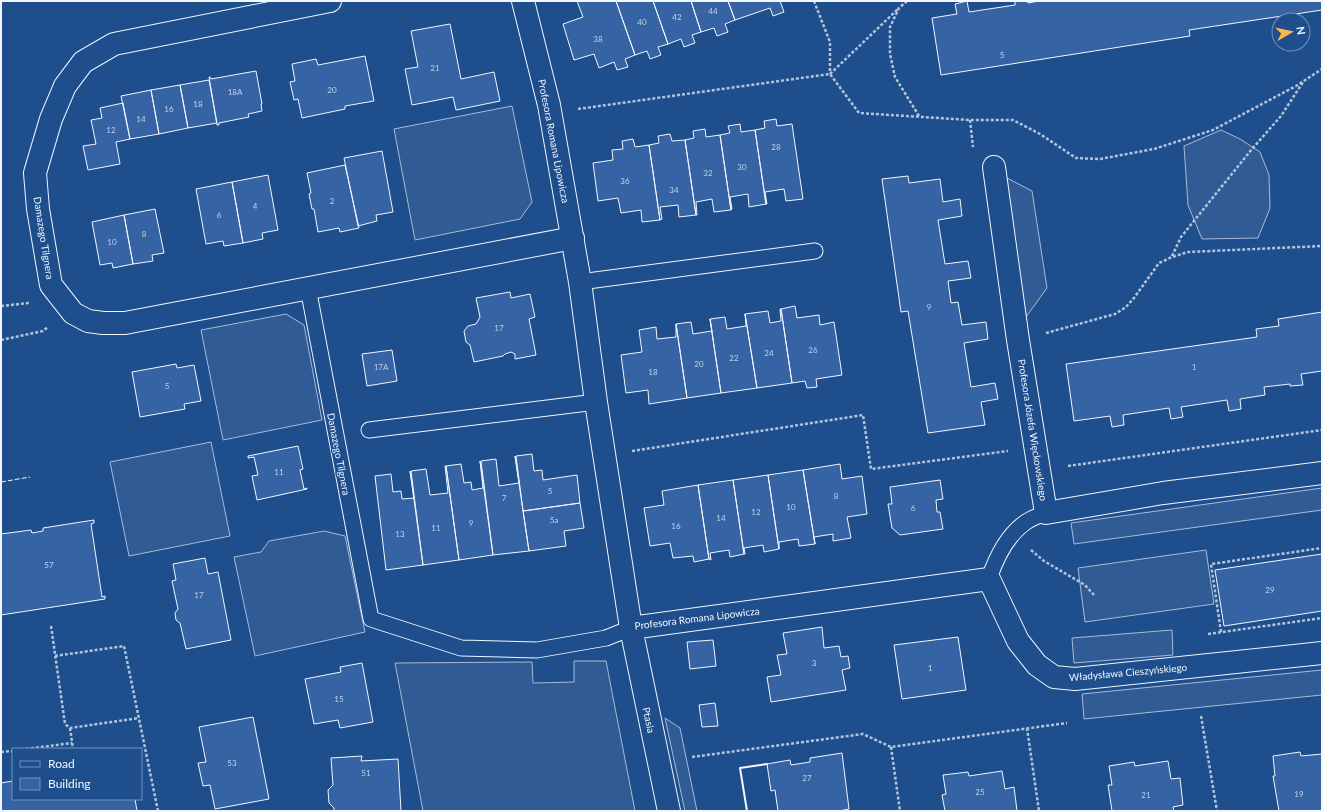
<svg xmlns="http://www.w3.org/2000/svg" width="1323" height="812" font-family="Lato,sans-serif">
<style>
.built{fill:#305b95;stroke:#a8bbd7}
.building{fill:#3563a3;stroke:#f2f6ff}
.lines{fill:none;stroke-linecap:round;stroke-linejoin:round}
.lane-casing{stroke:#f2f6ff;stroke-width:17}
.street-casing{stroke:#f2f6ff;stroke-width:24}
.path{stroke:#b3c4dc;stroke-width:2.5;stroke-dasharray:3 2;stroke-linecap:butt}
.lane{stroke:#1f4e8c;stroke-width:15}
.street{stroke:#1f4e8c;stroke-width:22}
.fence{stroke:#f2f6ff;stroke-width:1;stroke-dasharray:5 2;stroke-linecap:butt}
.wall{stroke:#f2f6ff;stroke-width:2}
.labels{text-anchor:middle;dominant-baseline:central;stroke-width:3;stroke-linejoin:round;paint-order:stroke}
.number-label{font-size:8px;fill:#c3d1e8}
.street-label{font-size:10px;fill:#f2f6ff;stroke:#1f4e8c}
</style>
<rect width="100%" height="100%" fill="#1f4e8c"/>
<path class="built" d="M512,106L532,202L520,219L415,240L394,129Z
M1221,130L1240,139L1260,152L1269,175L1270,208L1258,238L1202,239L1188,205L1184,146Z
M1005,177L1032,191L1047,288L1026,317Z
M286,314L304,325L322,420L223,440L201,330Z
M211,442L230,536L129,556L110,462Z
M1322,488V510L1074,544L1071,523Z
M324,531L345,536L365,632L255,656L234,557L261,552L269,541Z
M1206,550L1214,604L1085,622L1078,568Z
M1172,630L1173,655L1074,663L1072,638Z
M574,661H606L635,811H423L395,663L532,662L533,683L574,682Z
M1322,670V695L1084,719L1082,694Z
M665,718L680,728L697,811H685Z"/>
<path class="building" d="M577,1H616L635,55L625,59L628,67L617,70L614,62L599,68L594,54L574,60L563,24L583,17Z
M616,1H653L668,44L658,47L661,55L650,59L647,51L635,55Z
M653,1H691L701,32L692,35L695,43L684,47L681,39L668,44Z
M691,1H728L735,20L725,24L728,32L717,36L714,28L701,32Z
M728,1H780L784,12L773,16L770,8L735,20Z
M967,1L969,12L1015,5V1H1027L1028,3L1039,1H1322V10L1189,30L1190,36L941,75L932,18L957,14L955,4Z
M450,24L461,79L494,72L500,101L456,110L453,97L412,105L405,69L418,67L411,31Z
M365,56L374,101L345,106V109L302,118L298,99L294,100L290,82L295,81L292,64L316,59L318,65Z
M256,71L262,104H261L262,111L248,114L249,117L219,123V125H217L209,77H210L211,79Z
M209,80L217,123L188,128L180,85Z
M180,85L188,128L159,134L151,90Z
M151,90L159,134L130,139L121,96Z
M123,103L130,139L116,142L120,164L88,170L83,146L96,144L91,120L102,118L100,108Z
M776,119L777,126L792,124L803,199L786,201L784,189L765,192L767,204H766L755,130L765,128L764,121Z
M740,124L741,132L755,130L766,204L749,207L748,194L730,197L732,209L731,210L720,135L730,133L728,126Z
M705,129L706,137L720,135L731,210L714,212L712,199L696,202L697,215H696L685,140L694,138L693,131Z
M670,134L672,141L685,140L696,215L679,217L678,205L660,207L662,219L660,220L649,145L659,143L658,136Z
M633,139L635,147L649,145L660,220L642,222L641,210L621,213L618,198L598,201L593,163L613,160L612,150L623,149L622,141Z
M382,151L393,212L376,215L377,221L358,226L344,158Z
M345,165L359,228L340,232L339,228L318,232L314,209H312L309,194L311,193L307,173Z
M268,175L278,230L262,233L263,239L243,243L232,182Z
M908,176L909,183L940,179L943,202L960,199L962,216L938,220L945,264L968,261L971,278L948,281L951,303L958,302L962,325L986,322L988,339L964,343L971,387L995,383L998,399L981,402L985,425L928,433L908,311L901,312L882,179Z
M232,182L243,243L224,246L223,241L206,244L196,189Z
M155,209L164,253L152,255L153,261L133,264L124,215Z
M124,215L133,264L113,268L112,263L100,265L92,222Z
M510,292L511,298L530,294L535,317L529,319L536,355L515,359V354L511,352L505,354L503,356L474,362L470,345L466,342L464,331L468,326L476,324L480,317L476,298Z
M795,306L797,318L819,315L820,325L834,322L842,375L816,379L817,387L807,388L805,381L792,383L781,309Z
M780,309H781L792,383L757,388L745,314L768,311L770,323L781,321Z
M1322,312V371L1301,374L1303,385L1290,386V384L1264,387L1265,395L1240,399L1241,409L1229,411L1227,400L1181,407L1183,417L1171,419L1169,408L1123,415L1124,425L1112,427L1110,416L1074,421L1066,364L1257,337L1256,329L1279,326L1278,319Z
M745,314L757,388L721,393L710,319L725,317L727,329L746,326Z
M710,319L721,393L687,398L676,324L691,322L693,334L712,331Z
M676,324L687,398L649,404L648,390L626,393L621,355L642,352L639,330L656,327L657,339L676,337Z
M392,350L397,381L367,386L362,354Z
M176,364L177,368L194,365L201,401L184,404L185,409L140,417L132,372Z
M298,446L303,469L300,470L304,489L307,488V489L257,500L252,476L258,475L254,457L248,458V456Z
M532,454L534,471L542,470L543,480L577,475L580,503L523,511L516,456Z
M515,456L529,551L493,555L481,461L496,459L499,486L519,483Z
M480,461L493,555L459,560L446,466L461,464L464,483L471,482L472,490L483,488Z
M840,464L842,479L862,476L867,514L847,517L851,538L833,541V534L814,537L815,544L803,470Z
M445,466H446L459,560L423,565L411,471L426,469L430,495L448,493Z
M803,470L815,544L799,546L798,539L779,542V549L768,475Z
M410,471L423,565L386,570L375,476L391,474L393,492L401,491L402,499L414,498Z
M768,475L779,549L764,552L763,545L744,548L745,554H744L733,480Z
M733,480L744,554L730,557L729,550L710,553L711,560L709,559L698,485Z
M940,480L943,499L936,500L937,512H940L943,529L900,535L892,528L888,504H892L890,487Z
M698,485L709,559L694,562L693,556L673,558L670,543L650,546L644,508L664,505L662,491Z
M580,503L584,528L564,531L566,546L529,551L523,511Z
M94,520V523L91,524L102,597L105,596V599L1,615V534L31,530L32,533L43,531V528Z
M1322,554V611L1224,626L1215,570Z
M205,558L208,574L218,572L231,640L186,649L180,623L176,620L175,613L178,609L172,581L176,580L173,564Z
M822,627L824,648L839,646L841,657L848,656L850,668L842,670L846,690L771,702L767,677L781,675L777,655L787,654L783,633Z
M958,637L966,690L902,699L894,645Z
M713,640L716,666L690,669L687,642Z
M362,663L373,722L340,728L338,720L314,724L305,679L341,672L340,667Z
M715,703L718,726L702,727L699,705Z
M253,717L269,799L215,809L210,785L203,786L198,763L206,762L199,727Z
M1300,752L1301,756L1322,754V811H1279L1273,776H1275L1273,756Z
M842,753L849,809L839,811H778L775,790L771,791L767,764L790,760L791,765L810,762V758Z
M362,756L361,761L398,759L401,811H334V808L329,803L328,790L333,785L331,758Z
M1168,761L1171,779L1180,778L1183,805L1173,807L1174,811H1112L1108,785H1112L1109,766L1134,762L1135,766Z
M1002,771L1005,789L1014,787L1017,811H945L942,795L946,794L943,775L968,772L969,776Z
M13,781V799H135L137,811H1V783Z"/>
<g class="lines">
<g class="lane-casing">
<path id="lane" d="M580,282L815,251
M308,288L371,619L461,648L537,650L606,638L631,628
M369,430L596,402
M989,579C996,558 1007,535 1026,522C1032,518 1040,515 1046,513"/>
</g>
<g class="street-casing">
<path id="street" d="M330,1L114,44L83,62L65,86L51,119L35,173L38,209L51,285L73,313L88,321L103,323H125L573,238
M523,1L549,105L580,282L596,402L631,628L669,811
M994,167L1018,340L1046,513L1163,493L1322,473
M631,628L989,579L1018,641L1037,665L1054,677L1075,679L1322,653"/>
</g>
<path class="path" d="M814,1L830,42V73
M907,1L899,8L890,27V54L895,77L919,116
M830,74L898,9
M578,109L830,74L859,113L970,120H1013L1040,134L1076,158L1100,159L1154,149L1213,130L1296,86L1322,69
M970,120L973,147
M1172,256L1181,237L1252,149L1281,116L1303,82
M1,306L29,303
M1046,333L1115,314L1126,307L1134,298L1159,263L1172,257L1188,252L1322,246
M1,340L43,331L48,327
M632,451L863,415L871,469L1008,451
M1068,466L1322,430
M1031,550L1044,561L1085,585L1094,595
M51,626L65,724L70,728L139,718
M1221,632L1211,564L1322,548
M1208,634L1322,618
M55,656L124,646L158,811
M1201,716L1217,811
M70,728L73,749
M1027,728L1039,811
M891,747L900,811
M26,749L72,743
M1,752L13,751
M692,757L863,734L891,747L1067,723"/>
<use href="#lane" class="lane"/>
<use href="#street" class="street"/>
<path class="fence" d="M1,482L30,477"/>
<path class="wall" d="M747,811L740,768L767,764"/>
</g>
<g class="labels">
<g class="number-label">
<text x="713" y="11">44</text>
<text x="677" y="17">42</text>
<text x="642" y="22">40</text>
<text x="598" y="39">38</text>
<text x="1002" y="55">5</text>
<text x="435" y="68">21</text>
<text x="332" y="90">20</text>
<text x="235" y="92">18A</text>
<text x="198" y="104">18</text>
<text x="169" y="109">16</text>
<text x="141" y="119">14</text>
<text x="111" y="130">12</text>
<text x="776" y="147">28</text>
<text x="742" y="167">30</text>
<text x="708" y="173">32</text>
<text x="625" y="181">36</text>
<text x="674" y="190">34</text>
<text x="332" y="201">2</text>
<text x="255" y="206">4</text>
<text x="219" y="215">6</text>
<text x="144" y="234">8</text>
<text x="112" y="242">10</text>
<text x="929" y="307">9</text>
<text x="499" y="328">17</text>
<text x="813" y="350">26</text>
<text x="769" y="353">24</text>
<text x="734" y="358">22</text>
<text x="699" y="364">20</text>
<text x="381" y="367">17A</text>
<text x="1194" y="367">1</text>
<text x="653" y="372">18</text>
<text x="167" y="386">5</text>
<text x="279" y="472">11</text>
<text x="550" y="491">5</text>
<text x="836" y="496">8</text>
<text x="504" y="498">7</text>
<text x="791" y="507">10</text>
<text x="913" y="508">6</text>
<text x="756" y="512">12</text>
<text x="721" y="518">14</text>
<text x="554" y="520">5a</text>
<text x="471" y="523">9</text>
<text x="676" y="526">16</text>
<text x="436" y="528">11</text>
<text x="400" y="534">13</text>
<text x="49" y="565">57</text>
<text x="1270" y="590">29</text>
<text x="199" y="595">17</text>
<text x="814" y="663">3</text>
<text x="930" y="668">1</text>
<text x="339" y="699">15</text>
<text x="232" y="763">53</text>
<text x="366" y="773">51</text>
<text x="807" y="778">27</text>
<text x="980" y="792">25</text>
<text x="1299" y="794">19</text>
<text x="1146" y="795">21</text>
</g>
<g class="street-label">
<text transform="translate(554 141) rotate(79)">Profesora Romana Lipowicza</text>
<text transform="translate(44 238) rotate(81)">Damazego Tilgnera</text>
<text transform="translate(1033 430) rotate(81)">Profesora Józefa Więckowskiego</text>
<text transform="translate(339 454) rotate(79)">Damazego Tilgnera</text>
<text transform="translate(697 618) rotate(-7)">Profesora Romana Lipowicza</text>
<text transform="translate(1128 672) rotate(-5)">Władysława Cieszyńskiego</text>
<text transform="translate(649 720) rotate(78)">Ptasia</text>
</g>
</g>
<rect width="1323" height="812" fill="none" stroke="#f2f6ff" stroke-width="4"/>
<rect x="12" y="748" width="130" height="52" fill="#1f4e8c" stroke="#7391ba"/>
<rect x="20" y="761" width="20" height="6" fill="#1f4e8c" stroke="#7391ba"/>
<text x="48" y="768" font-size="12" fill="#f2f6ff">Road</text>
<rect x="20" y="778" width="20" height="12" fill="#3563a3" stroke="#7391ba"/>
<text x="48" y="788" font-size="12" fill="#f2f6ff">Building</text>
<g transform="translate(1291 32) rotate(81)"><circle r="19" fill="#1f4e8c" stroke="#7391ba"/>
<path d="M0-3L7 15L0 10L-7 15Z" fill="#ffb74d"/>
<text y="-6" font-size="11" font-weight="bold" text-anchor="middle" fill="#f2f6ff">N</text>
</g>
</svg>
